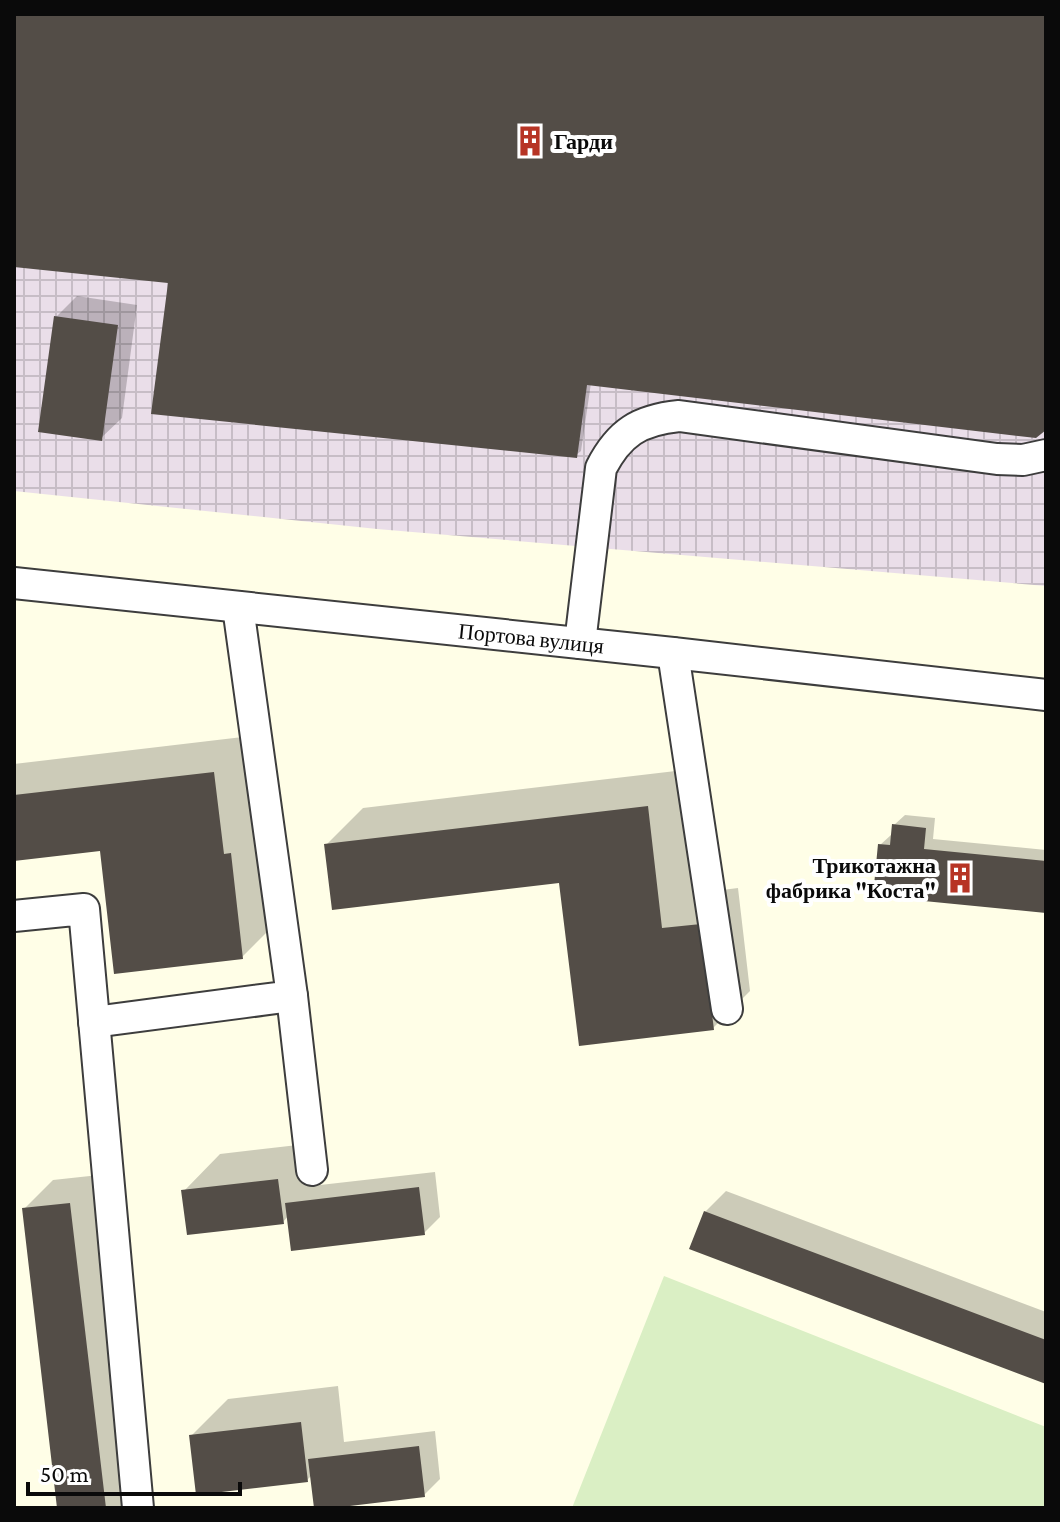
<svg xmlns="http://www.w3.org/2000/svg" width="1060" height="1522" font-family="'Crimson Pro',serif">
<style>
.industrial{fill:url(#industrial-grid)}
.pitch{fill:#daefc4}
.shadow{fill:#0003}
.building{fill:#534d47}
.lines{fill:none;stroke-linecap:round;stroke-linejoin:round}
.minor-casing{stroke:#3d3d3d;stroke-width:34}
.minor{stroke:#fff;stroke-width:30}
.labels{text-anchor:middle;dominant-baseline:central;stroke-width:8;stroke-linejoin:round;paint-order:stroke}
.poi-label{font-size:22px;font-weight:bold;fill:#0a0a0a;stroke:#fff;text-anchor:start}
.street-label{font-size:22px;fill:#0a0a0a;stroke:#fff}
</style>
<defs>
<pattern id="industrial-grid" width="8" height="8" patternUnits="userSpaceOnUse" patternTransform="scale(2)"><rect width="8" height="8" fill="#eadee9"/><path d="M0 4h8M4 0v8" fill="none" stroke="#c7bdc6"/></pattern>
</defs>
<rect width="100%" height="100%" fill="#fffee7"/>
<path class="industrial" d="M14,14H1046V586L377,529L14,491Z"/>
<path class="pitch" d="M664,1276L1046,1427V1508H572Z"/>
<path class="shadow" d="M14,14H1046V427L591,383L581,451L576,455L170,281L14,265Z
M77,296L137,305L122,418L101,438L56,317Z
M251,736L279,920L242,957L101,848L14,859V764Z
M684,770L698,893L738,888L750,991L713,1028L561,881L326,845L363,808Z
M905,815L935,818L933,839L1046,850V911L880,845L891,835H893L894,825Z
M315,1143L320,1185L435,1172L440,1217L424,1233L289,1215L283,1222L184,1191L220,1154Z
M99,1175L129,1508H59L24,1209L53,1180Z
M726,1191L1046,1312V1382L705,1212Z
M338,1386L344,1442L435,1431L440,1479L424,1495L312,1475L307,1480L191,1436L228,1399Z"/>
<path class="building" d="M14,14H1046V430L1036,438L587,385L577,458L151,414L168,283L14,267Z
M54,316L118,325L102,441L38,432Z
M214,772L224,854L231,853L243,959L114,974L100,851L14,861V795Z
M648,806L662,928L701,924L714,1030L579,1046L559,883L332,910L324,844Z
M892,824L926,828L924,849L1046,861V913L873,896L878,844L890,845Z
M278,1179L284,1224L187,1235L181,1190Z
M419,1187L425,1235L291,1251L285,1203Z
M70,1203L106,1508H57L22,1208Z
M704,1211L1046,1340V1384L689,1249Z
M301,1422L308,1482L196,1495L189,1435Z
M419,1446L425,1497L333,1508H314L308,1459Z"/>
<g class="lines">
<g class="minor-casing">
<g id="minor">
<path id="s1" d="M14,583L673,653L1046,695"/>
<path d="M580,643L601,468C619,433 639,420 679,416L997,459L1023,460L1046,455"/>
<path d="M673,653L727,1009"/>
<path d="M14,916L84,909L138,1508"/>
<path d="M292,996L312,1170"/>
<path d="M94,1022L292,996L238,607"/>
</g>
</g>
<use href="#minor" class="minor"/>
</g>
<defs>
<g id="building-bare" transform="scale(2.4)"><path d="M-4-6H4V6H1V3H-1V6H-4ZM-2.5-4.3h1.7v1.8h-1.7ZM.8-4.3h1.7v1.8H.8ZM-2.5-1h1.7V.8h-1.7ZM.8-1h1.7V.8H.8Z" fill="#b73425" stroke="#fff" stroke-width="2.5" paint-order="stroke"/></g>
</defs>
<g fill-rule="evenodd">
<use href="#building-bare" x="530" y="141"/>
<use href="#building-bare" x="960" y="878"/>
</g>
<g class="labels">
<g class="poi-label">
<text x="554" y="141">Гарди</text>
<text x="936" y="865" text-anchor="end">Трикотажна<tspan x="936" dy="25">фабрика "Коста"</tspan></text>
</g>
<g class="street-label">
<text stroke="none"><textPath href="#s1" startOffset="520">Портова вулиця</textPath></text>
</g>
</g>
<rect width="1060" height="1522" fill="none" stroke="#0a0a0a" stroke-width="32"/>
<path d="M28 1482v12h212v-12" fill="none" stroke="#0a0a0a" stroke-width="4"/>
<text x="40" y="1482" font-size="24" fill="#0a0a0a" stroke="#ffffff" stroke-width="6" paint-order="stroke">50 m</text>
</svg>
